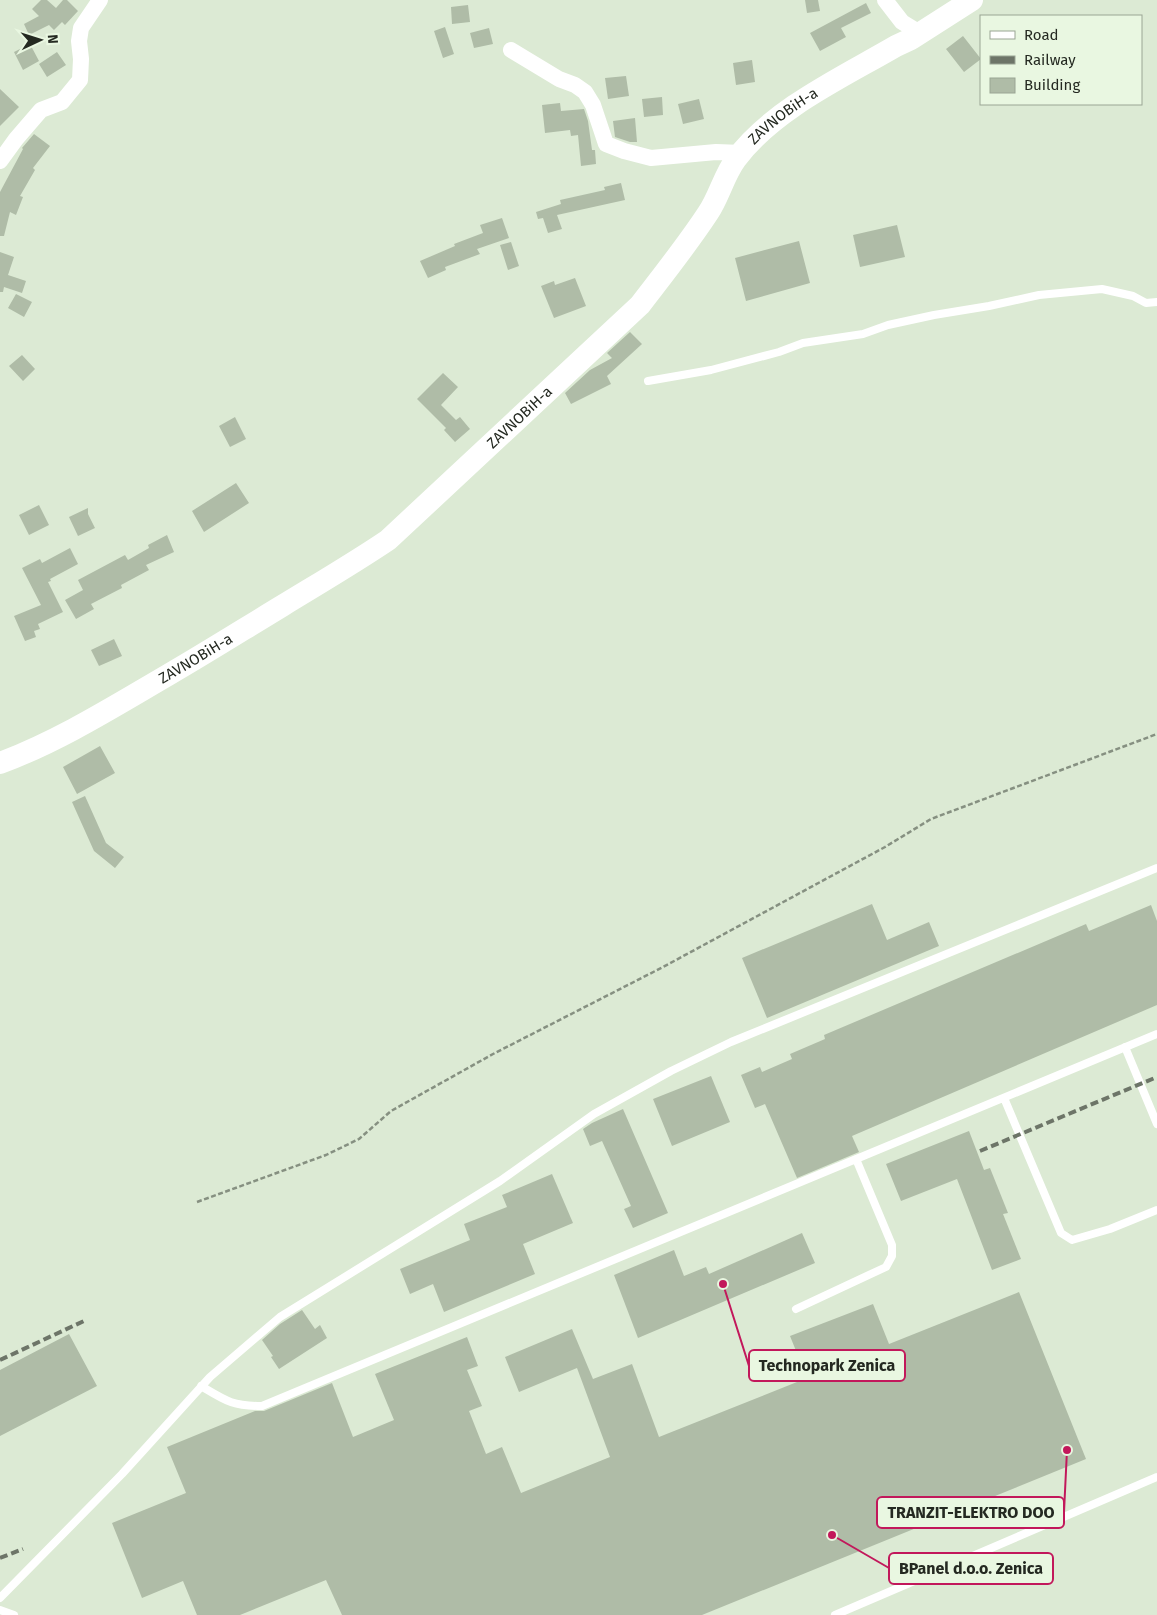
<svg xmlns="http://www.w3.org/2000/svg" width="1157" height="1615" font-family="'Fira Sans',sans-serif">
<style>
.building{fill:#afbca7}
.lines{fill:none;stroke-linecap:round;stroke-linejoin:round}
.path{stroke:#869081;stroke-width:2.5;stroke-dasharray:5 2.5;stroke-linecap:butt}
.service{stroke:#fff;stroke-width:8}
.minor{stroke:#fff;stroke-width:16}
.secondary{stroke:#fff;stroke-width:22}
.rail{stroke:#6d7568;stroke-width:4;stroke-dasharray:8 4;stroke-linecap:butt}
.labels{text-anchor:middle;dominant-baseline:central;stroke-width:5;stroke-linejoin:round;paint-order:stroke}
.street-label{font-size:15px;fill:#242921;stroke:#e9f7e1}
.leader{fill:none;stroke:#c2185b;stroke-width:2}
.callout-dot{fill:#c2185b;stroke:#e9f7e1;stroke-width:2}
.callout{fill:#e9f7e1;stroke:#c2185b;stroke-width:2}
.callout-label{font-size:16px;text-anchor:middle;font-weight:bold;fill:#242921}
</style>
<rect width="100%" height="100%" fill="#dcead4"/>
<path class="building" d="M41,0H47L56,8L63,0H67L78,11L65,25L62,22L54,30L49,25L29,35L24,24L39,16L32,9Z
M805,0H818L820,11L807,13Z
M866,3L871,13L841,28L846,37L820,51L810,33Z
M468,5L470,22L452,24L451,7Z
M445,27L454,54L443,58L434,31Z
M489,28L493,44L474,48L470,33Z
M963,36L981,59L964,72L946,49Z
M30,44L39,61L23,70L14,52Z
M57,52L66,65L47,77L39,64Z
M752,60L755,82L736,85L733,63Z
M626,76L629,96L608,99L605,78Z
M0,89L19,107L0,126Z
M662,97L663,115L644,117L642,99Z
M699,99L704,119L683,124L678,104Z
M560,103L561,111L584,109L588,121L592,150H595L596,164L581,166L578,135L571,136L570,130L545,133L542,105Z
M635,118L637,142H630L615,137L613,121Z
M34,134L50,146L33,168L35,170L20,196L23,197L16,215L10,212L4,236H0V192L23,149L22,148Z
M621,183L625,200L557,215L562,229L548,233L543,218L538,219L536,212L561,204L560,200L605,190L604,187Z
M502,218L509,238L477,249L480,254L445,267L446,270L428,278L420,261L455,246L454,244L483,233L480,225Z
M897,225L905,257L860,267L853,235Z
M799,241L810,283L746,301L735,258Z
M511,242L519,266L508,270L500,245Z
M0,252L14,257L8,275L26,281L22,293L4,287L3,292H0Z
M575,278L586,306L554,318L541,286L554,281L555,285Z
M16,294L32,302L24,317L8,308Z
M630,332L642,344L607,376L611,384L571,404L565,393L590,370L612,358L607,353Z
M22,355L35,369L23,381L9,366Z
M443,373L458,387L441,405L456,420L460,417L470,429L455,442L444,430L446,428L417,399Z
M235,417L246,439L230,447L219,426Z
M236,483L249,503L204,532L192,511Z
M39,505L49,525L29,535L19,515Z
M88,508V514L95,528L78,536L69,517Z
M167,535L174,552L146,565L149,570L121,585L122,588L91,604L94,609L76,619L65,600L83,590L78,580L125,555L128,560L149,548L148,545Z
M70,548L78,564L50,579L51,581L48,582L63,612L38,624L40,629L34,631L36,637L25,641L14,616L41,605L22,568L40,559L42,563Z
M114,639L122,656L99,666L91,650Z
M100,746L115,773L77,794L63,767Z
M85,796L106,843L124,857L115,868L94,851L72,802Z
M872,904L887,940L929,922L939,946L767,1018L742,958Z
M1151,905L1157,921V1005L852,1136L859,1152L797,1178L765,1104L755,1108L741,1075L760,1067L762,1072L792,1059L790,1054L825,1039L824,1035L1086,924L1089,931Z
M711,1076L730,1122L672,1146L653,1099Z
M623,1109L668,1213L633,1228L624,1209L631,1206L602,1141L590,1146L583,1129L592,1123Z
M969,1131L984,1170L990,1168L1008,1213L1003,1214L1021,1259L992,1270L957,1179L901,1201L886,1164Z
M552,1174L573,1223L523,1244L535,1274L444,1312L433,1284L410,1294L400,1269L470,1240L464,1224L507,1207L502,1195Z
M802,1233L815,1263L638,1338L614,1275L674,1250L684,1276L706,1267L709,1274Z
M1019,1292L1086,1459L702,1615H342L326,1580L240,1615H197L183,1581L142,1598L112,1523L186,1493L167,1447L255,1411H264L332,1383L353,1437L394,1420L375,1374L467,1337L478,1366L467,1370L482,1406L469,1411L486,1454L502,1447L521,1493L610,1457L577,1368L519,1392L505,1357L572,1329L593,1379L632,1364L659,1437L807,1378L790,1336L873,1304L889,1344Z
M302,1310L315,1329L320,1325L327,1338L279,1369L271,1357L273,1356L262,1340L280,1324Z
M69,1334L97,1386L0,1436V1370Z"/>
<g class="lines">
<path class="path" d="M197,1202L326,1155L359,1139L391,1111L493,1054L663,967L885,847L931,819L1157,734"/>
<path class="service" d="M648,381L711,370L779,352L803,343L863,334L888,325L934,315L989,306L1039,295L1102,289L1133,296L1146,303L1157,302
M1125,1047L1157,1124
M1004,1098L1061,1233L1072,1240L1110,1229L1157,1210
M796,1309L886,1267L892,1256V1245L856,1159
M201,1386C226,1401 232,1406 262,1406L1157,1034
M0,1598L122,1474L210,1377L280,1317L500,1181L594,1114L671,1071L731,1042L1157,868
M0,1610L14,1615
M835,1615L1157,1477"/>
<path class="minor" d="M885,0L902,22L920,33
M511,50L559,79L575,85L585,92L593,105L606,144L624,151L651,158L716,152L742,153
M0,161L16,139L41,110L62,102L80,80L81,59L79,41L81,28L100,0"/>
<path class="secondary" id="s1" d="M0,763C59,741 113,707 168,675C206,653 244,629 282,606C318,584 354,563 388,540L640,305C663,275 687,245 708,213C719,197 724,175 736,159C773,109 843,77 896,46L911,39L972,0"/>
<path class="rail" d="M980,1151L1157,1077
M0,1360L86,1320
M0,1558L23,1549"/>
</g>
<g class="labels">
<g class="street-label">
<text stroke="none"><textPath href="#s1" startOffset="1032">ZAVNOBiH-a</textPath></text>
<text stroke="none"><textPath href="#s1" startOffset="628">ZAVNOBiH-a</textPath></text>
<text stroke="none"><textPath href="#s1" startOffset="222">ZAVNOBiH-a</textPath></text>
</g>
</g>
<path class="leader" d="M723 1284L749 1366M1067 1450L1064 1512M832 1535L889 1568"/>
<g class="callout-dot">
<circle cx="723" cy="1284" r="5"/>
<circle cx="1067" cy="1450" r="5"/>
<circle cx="832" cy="1535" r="5"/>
</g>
<g class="callout">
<rect x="749" y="1350" width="156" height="31" rx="5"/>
<rect x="877" y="1497" width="187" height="31" rx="5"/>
<rect x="889" y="1553" width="164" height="31" rx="5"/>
</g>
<g class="callout-label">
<text x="827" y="1371">Technopark Zenica</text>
<text x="971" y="1518">TRANZIT-ELEKTRO DOO</text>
<text x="971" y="1574">BPanel d.o.o. Zenica</text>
</g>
<rect x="980" y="15" width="162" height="90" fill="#e9f7e1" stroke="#9aa594"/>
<rect x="990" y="31" width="25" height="8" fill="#ffffff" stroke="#9aa594"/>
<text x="1024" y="40" font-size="15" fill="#242921">Road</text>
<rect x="990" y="56" width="25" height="8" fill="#6d7568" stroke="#9aa594"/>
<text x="1024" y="65" font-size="15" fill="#242921">Railway</text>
<rect x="990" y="78" width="25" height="15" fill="#afbca7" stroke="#9aa594"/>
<text x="1024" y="90" font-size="15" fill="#242921">Building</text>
<g transform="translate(40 40) rotate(86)" stroke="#e9f7e1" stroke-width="4" paint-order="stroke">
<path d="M0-4L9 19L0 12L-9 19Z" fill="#242921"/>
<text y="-8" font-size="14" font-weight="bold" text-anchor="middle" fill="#242921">N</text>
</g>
</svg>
